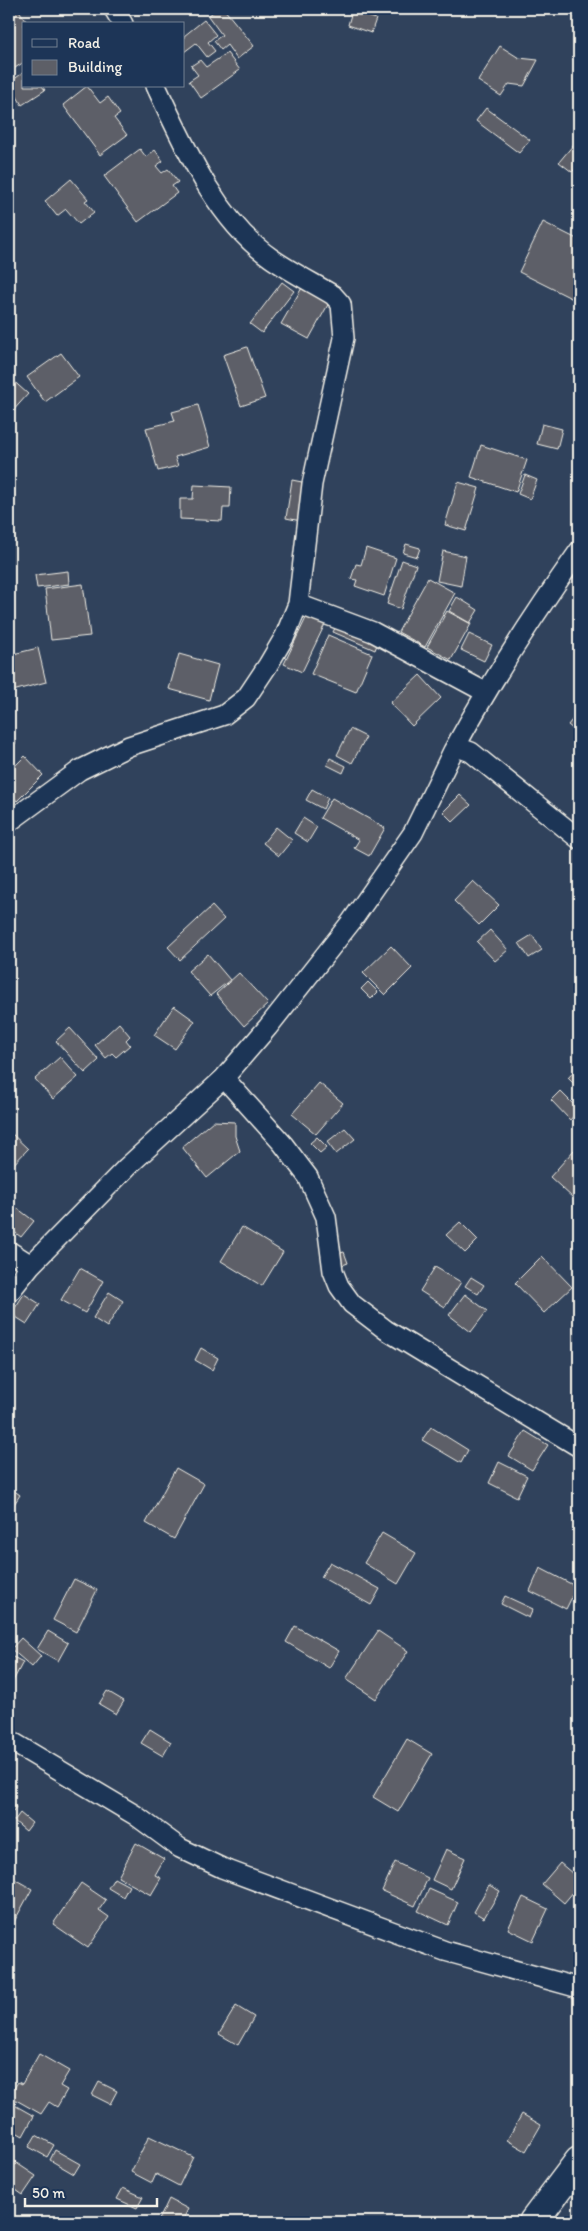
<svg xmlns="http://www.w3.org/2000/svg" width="588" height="2231" font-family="Itim,sans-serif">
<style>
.building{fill:#5d5f67;stroke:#f4f1e8}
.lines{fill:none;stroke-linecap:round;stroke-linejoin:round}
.street-casing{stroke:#f4f1e8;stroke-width:22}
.secondary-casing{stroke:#f4f1e8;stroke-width:31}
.street{stroke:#1d3557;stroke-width:19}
.secondary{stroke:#1d3557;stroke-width:28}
</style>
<rect width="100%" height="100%" fill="#30425c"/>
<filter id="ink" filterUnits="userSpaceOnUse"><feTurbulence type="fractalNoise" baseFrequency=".02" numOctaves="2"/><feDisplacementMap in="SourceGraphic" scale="10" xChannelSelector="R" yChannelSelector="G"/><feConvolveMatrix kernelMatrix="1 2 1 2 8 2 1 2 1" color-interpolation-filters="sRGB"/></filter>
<g filter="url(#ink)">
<path class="building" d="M12,9H18L28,24H24V62L9,72V11Z
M217,9H224L254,46L237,59L227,45L221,50L214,41L222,35L208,16Z
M370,9H394L392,15Z
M352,11L376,19L371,33L348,25Z
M204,20L216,35L208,42L215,51L207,57L196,43L184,52V36Z
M500,46L519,58L538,60L524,86L509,84L501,96L478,81Z
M227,53L240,70L201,98L189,81L198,75L191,66L200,60L206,67Z
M24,72V86H42L45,90L22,105L9,83Z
M87,86L100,103L108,97L120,114L114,118L127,135L100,155L63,105Z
M486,108L530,140L519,153L476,121Z
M579,138V165L572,172L559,162Z
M140,149L146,157L155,150L163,161L156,166L162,173L168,169L178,182L172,186L177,193L138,222L104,176Z
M71,179L88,199L85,201L94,212L79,224L66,209L57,216L45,201Z
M543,222L579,240V291L575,300L519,272Z
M282,282L294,291L262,333L250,324Z
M303,286L330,301L309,339L281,324Z
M247,347L265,398L241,406L223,355Z
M61,353L79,377L45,402L27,377Z
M9,377L28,394L11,413L9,411Z
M198,405L210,447L175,457L178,466L158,471L146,428L175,421L172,412Z
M542,424L562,429L557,449L537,444Z
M481,445L527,460L516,492L471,477Z
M525,475L537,480L530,499L518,494Z
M292,480L307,483L301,521L286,518Z
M458,482L479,488L466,531L445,525Z
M194,485L231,487L230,508H223L222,521L180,519V499H193Z
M406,544L420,548L417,557L403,553Z
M366,548L396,558L384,596L355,586L357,580L351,579L356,564L361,565Z
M443,551L466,556L461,586L437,581Z
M402,560L416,565L401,609L387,604Z
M68,571L69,584L37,588L35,575Z
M428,578L455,593L425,647L398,632Z
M83,584L90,636L51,640L45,589Z
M457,597L478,610L470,623L449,611Z
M447,611L471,624L451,660L427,647Z
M307,616L325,624L302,672L284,664Z
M337,624L378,642L375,650L333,632Z
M469,634L492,645L484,661L461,650Z
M328,635L372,654L356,692L311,674Z
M38,648L46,682L9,692V655Z
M179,654L218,665L209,700L169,689Z
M420,675L441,698L412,726L390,703Z
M579,711V734L568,725Z
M350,729L366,737L352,763L337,755Z
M9,731L16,743L9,748Z
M25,756L43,775L17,801L9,792V772Z
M330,758L346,766L343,773L327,765Z
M312,789L328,798L323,809L306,800Z
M460,795L471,805L453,822L443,812Z
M332,798L385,828L369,856L354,848L359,840L320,818Z
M303,818L317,827L308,842L294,833Z
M276,827L292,840L279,856L263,843Z
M473,881L499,905L479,925L454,901Z
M212,906L224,919L180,960L168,947Z
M490,930L508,950L495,961L477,942Z
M532,935L542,950L529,958L519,943Z
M391,946L412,968L385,995L363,973Z
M208,954L230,980L210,996L188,971Z
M239,973L268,1004L244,1026L216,994Z
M368,982L378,992L371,999L361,989Z
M174,1006L195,1021L175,1049L154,1035Z
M119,1023L130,1036L126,1040L130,1045L116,1057L112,1053L106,1058L95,1045Z
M70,1028L99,1060L85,1073L56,1041Z
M60,1057L78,1077L53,1099L35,1079Z
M579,1066V1089L568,1078Z
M319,1083L343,1103L316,1134L292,1114Z
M560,1091L579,1110L570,1120L551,1100Z
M213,1121L235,1122V1136L240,1151L207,1178L182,1147Z
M345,1128L355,1139L336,1154L327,1142Z
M11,1133L28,1149L9,1169V1136Z
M317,1137L327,1147L320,1153L310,1143Z
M574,1150L579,1154V1192L573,1198L550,1177Z
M9,1202L34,1221L21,1237L9,1228Z
M460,1222L478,1240L465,1253L446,1235Z
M242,1227L283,1252L262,1286L221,1261Z
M344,1252L348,1263L340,1266L336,1254Z
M542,1256L572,1287L544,1313L515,1283Z
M435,1267L461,1282L445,1307L420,1291Z
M80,1268L103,1281L85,1313L61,1300Z
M471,1277L484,1285L478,1294L465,1286Z
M109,1292L123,1301L107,1327L93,1318Z
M24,1294L40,1304L27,1324L11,1314Z
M465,1294L487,1311L471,1332L449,1315Z
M201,1348L218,1358L212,1370L195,1360Z
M431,1427L468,1450L461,1463L422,1440Z
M525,1431L548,1445L532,1470L509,1456Z
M499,1462L527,1476L517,1497L489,1483Z
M176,1468L204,1484L174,1539L146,1523Z
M9,1487L20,1495L9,1512Z
M382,1533L416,1553L398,1584L364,1563Z
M330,1562L380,1589L371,1605L321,1577Z
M540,1568L577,1587L566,1609L530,1591Z
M74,1579L97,1590L76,1632L53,1620Z
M505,1596L533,1609L529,1618L501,1604Z
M295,1626L339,1651L329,1668L286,1642Z
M48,1631L68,1643L58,1661L37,1649Z
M378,1631L408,1651L376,1699L346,1679Z
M21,1638L41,1656L32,1667L11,1649Z
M9,1655L23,1662L12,1683L9,1681Z
M107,1691L124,1701L116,1714L99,1704Z
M150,1729L171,1742L163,1756L141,1743Z
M407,1739L432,1754L398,1812L373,1797Z
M9,1802L16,1807L9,1817Z
M20,1813L32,1823L26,1831L14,1821Z
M136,1843L164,1859L155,1875L161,1878L151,1895L118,1877Z
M446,1849L465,1858L451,1889L432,1880Z
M395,1862L428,1878L415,1906L382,1891Z
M560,1863L579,1879V1885L564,1903L542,1884Z
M9,1876L32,1889L10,1929L9,1928Z
M114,1878L129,1886L123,1897L108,1888Z
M81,1883L106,1900L99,1910L109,1917L88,1948L53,1924Z
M489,1885L500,1891L484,1918L474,1912Z
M429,1889L458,1902L448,1925L418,1911Z
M523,1897L548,1909L533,1941L508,1929Z
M236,2006L254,2017L238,2045L219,2034Z
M39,2054L69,2071L60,2086L67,2090L57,2107L49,2102L41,2114L9,2096L18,2082L22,2084Z
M99,2082L117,2091L110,2104L92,2095Z
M9,2102L34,2116L23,2136L9,2128Z
M522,2114L541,2125L526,2151L507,2140Z
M36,2135L54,2145L47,2157L29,2147Z
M149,2136L193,2157L179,2186L156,2174L152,2183L131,2172Z
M55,2150L80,2164L74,2174L50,2160Z
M9,2158L36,2176L23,2195L9,2185Z
M123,2188L143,2197L137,2208L117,2199Z
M169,2199L188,2209L182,2222H158Z"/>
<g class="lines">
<g class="street-casing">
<path id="street" d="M114,9L123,24
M298,604L373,632L485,692
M453,751C491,681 533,616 579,551
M9,822L80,770L129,746L224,715L246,698L268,665L285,636L298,604L312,484L344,338L341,304L333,295C313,283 291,272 271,258C216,220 184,145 156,86
M224,1078L283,1144L308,1177L326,1217L333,1271L339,1286L352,1304L386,1330L579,1447
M9,1251L31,1265
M9,1293L31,1265L127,1167L224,1078L268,1027L351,922L413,833L453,751L460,748L471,752L579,839
M9,1740L135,1815L180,1848L222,1868L445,1951L579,1988"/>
</g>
<g class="secondary-casing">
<path id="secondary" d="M533,2222L579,2161"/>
</g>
<use href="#street" class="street"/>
<use href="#secondary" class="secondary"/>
</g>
</g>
<rect width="588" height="2231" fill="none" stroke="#1d3557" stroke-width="30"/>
<rect x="15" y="15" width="558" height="2201" fill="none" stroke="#f4f1e8" stroke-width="2" filter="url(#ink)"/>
<rect x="22" y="22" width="162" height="65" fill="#1d3557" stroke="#738091"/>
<rect x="32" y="39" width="25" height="8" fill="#1d3557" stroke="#738091"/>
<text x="68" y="48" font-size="15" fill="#f4f1e8">Road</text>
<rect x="32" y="60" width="25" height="15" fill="#5d5f67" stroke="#738091"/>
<text x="68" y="72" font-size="15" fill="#f4f1e8">Building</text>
<path d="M25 2198v8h132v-8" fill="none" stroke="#f4f1e8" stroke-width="2.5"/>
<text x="32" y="2198" font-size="15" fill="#f4f1e8" stroke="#1d3557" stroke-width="4" paint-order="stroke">50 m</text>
</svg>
